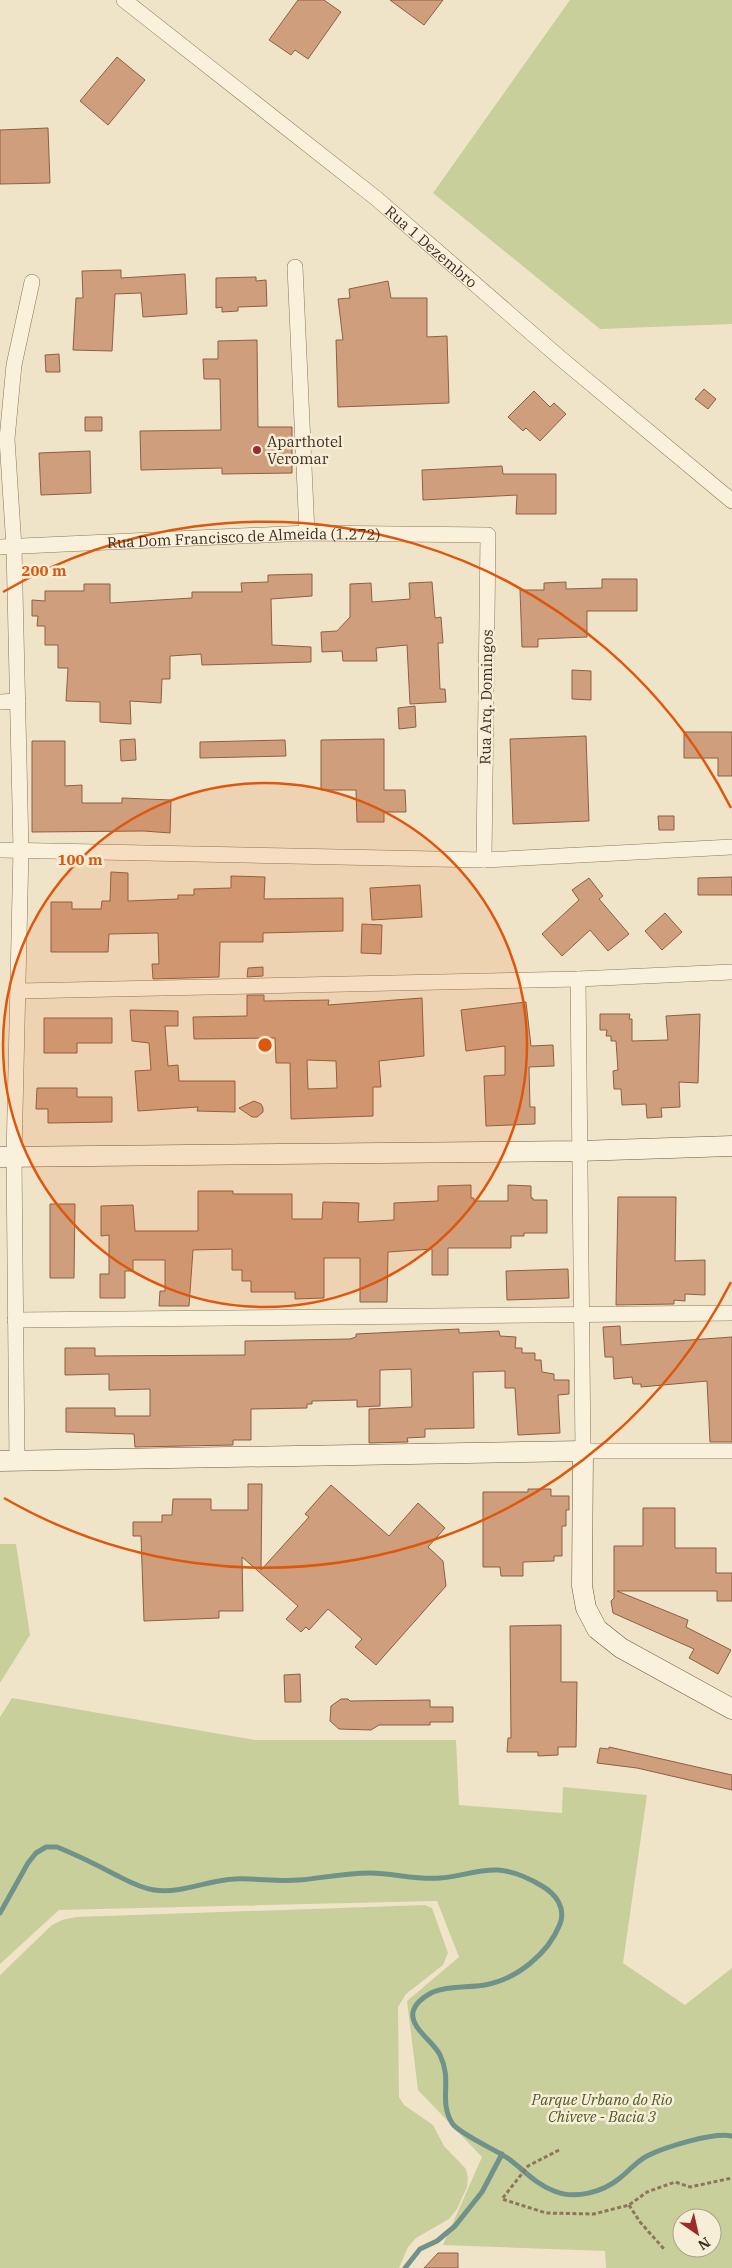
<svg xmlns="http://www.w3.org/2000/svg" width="732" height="2268" font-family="'IBM Plex Serif',serif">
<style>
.green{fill:#c9cf9b;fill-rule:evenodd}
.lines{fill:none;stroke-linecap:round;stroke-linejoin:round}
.stream{stroke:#6f938a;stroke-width:5}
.building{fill:#cf9f7d;stroke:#8d5f41;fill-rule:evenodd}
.street-casing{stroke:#8d765c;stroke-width:16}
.secondary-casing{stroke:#6f573f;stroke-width:21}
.path{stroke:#8d765c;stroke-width:3;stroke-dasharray:4 2.5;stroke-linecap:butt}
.street{stroke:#faf1dc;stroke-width:15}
.secondary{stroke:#faf1dc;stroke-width:20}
.ring{fill:none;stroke:#df570d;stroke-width:2.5}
.poi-dot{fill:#9e2a2b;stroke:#f7eed8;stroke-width:2}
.labels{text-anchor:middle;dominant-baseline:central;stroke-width:5;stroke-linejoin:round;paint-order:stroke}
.street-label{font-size:15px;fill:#3d2e20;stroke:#f7eed8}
.poi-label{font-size:15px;fill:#3d2e20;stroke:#f7eed8;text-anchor:start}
.park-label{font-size:15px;font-style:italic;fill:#4d5a26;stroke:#f7eed8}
.centre{fill:#df570d;stroke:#f7eed8;stroke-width:2.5}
.ring-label{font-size:15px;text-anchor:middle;font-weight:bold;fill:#df570d;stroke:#f7eed8;stroke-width:5;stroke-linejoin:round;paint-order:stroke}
</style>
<rect width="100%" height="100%" fill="#f0e4c8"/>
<path class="green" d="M570,0H732V324L600,329L433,193Z
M0,1544H16L30,1635L0,1683Z
M12,1698L255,1740H456L459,1805L562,1813L563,1787L647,1795L623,1963L685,2005L732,1968V2268H606L605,2251L443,2245L482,2157L418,2090L407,2001L459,1957L437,1901L59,1910L0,1964V1717ZM682,2218H712V2248H682Z
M425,1905L432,1908L448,1953L443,1965L406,1994L398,2007L399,2097L404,2105L433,2125L444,2146L466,2169L468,2178L467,2187L457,2209L449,2219L416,2238L408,2247L399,2268H0V1975L52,1925L62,1920L76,1917Z"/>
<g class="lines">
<path class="stream" d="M0,1913L28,1863L36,1853L46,1847H57C77,1855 97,1865 116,1875C128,1881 140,1888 154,1890C182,1894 207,1880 235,1879C256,1878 278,1882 299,1880C323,1878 346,1873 370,1873C393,1873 416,1880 440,1878C459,1877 478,1869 498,1870C513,1871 529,1878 542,1886C556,1894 566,1908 560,1924C548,1954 517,1979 485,1985C468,1988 450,1985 433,1992C425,1996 415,2003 413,2012C410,2028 434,2042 440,2055C453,2082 438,2099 452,2123C457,2132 495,2150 506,2157C522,2168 535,2184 554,2191C575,2200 603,2192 620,2178C629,2171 637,2161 647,2156C665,2147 713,2132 732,2136
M405,2268L420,2249L437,2241L455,2226L482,2192L502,2154"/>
</g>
<path class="building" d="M298,0H324L341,12L308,59L295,50L291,55L269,40Z
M390,0H443L424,25Z
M117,57L145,80L108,125L80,101Z
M48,128L50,183L0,184V130Z
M121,270V278L185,274L187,314L143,317L141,293L115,294L112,351L73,350L76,298H83L82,271Z
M256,277V281L266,280L267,306L238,307V311L222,312V307L216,308V278Z
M388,281L391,298H427V337L447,336L449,403L338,407L336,340H343L338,299L350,298L349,289Z
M257,340L258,427H292V473L222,474V468L141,470L140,431L221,430L220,379H204L203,359H218V341Z
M59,354L60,372H46L45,355Z
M704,389L716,399L708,409L695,399Z
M534,391L550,407L554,403L566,414L540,441L526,428L523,431L508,417Z
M85,417H102V431H85Z
M90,451L91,493L41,495L39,453Z
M502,466L503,474H556V514H516L517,495L423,500L422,470Z
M312,574V596L271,599L272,645L311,647V662L202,665L201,654L170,656V679H162L161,703L130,701L131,724L100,722V702L66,701L68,668H58V645H45V626H37L38,616H32V600L45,601V591H84V584H110V603L192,598V592H242L241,583L268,582V575Z
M602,579H637V611H587V637L538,639V647H522L520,590H544V583L566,582V589L602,588Z
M432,582L435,618L441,617L443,643H438L440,689H445L446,702L410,704L407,645L376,648L377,661H343L342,651L322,652L321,632L337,631L350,617V584L371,583L372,602L410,599L409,583Z
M572,670L591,671V700L572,699Z
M415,706L416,727L399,729L398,708Z
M684,732H732V776H718V758H684Z
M586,736L589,821L513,824L510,739Z
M135,739L136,760L121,761L120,740Z
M384,739V790H405L406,812H384V822H357L356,790H321V740Z
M285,740L286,756L200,758V742Z
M32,741H65V786L82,785V803H122V798L171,800L170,833L144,831L32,832Z
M658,816H674V830H659Z
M111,872L128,873V901L178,899V895H194V889L231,888V876L265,877L264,899L343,898V931L263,933V942H220L219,977L153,979L152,964H159L158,933L109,934L108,952H51V902H72V909H101L102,901H110Z
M732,877V895H698V878Z
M589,878L603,896L599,899L629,934L608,951L590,930L562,956L542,934L579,900L572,890Z
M420,885L422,917L372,920L370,888Z
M665,913L682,932L662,950L645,931Z
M362,924L382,925L381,954L361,953Z
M263,967V976L247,977L248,968Z
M247,995H264V1001L329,1000L328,1005L422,998L424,1056L379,1061L381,1087H373V1116L291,1119L290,1063H276L275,1038L194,1039L193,1017L247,1016ZM307,1060L336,1061L337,1088L308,1089Z
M526,1002L531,1046L553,1045L554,1066L529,1067L530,1107H535V1124L486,1126L484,1076L505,1075V1046L466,1051L461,1010Z
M130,1010L178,1011V1026H165L168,1066L178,1065L179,1081H235V1112L197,1111L198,1107L138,1111L135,1071L151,1070L149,1043L132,1041Z
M600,1014H630L629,1019H632V1041L668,1040L666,1016L700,1014L698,1083L679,1082L680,1107L661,1108L662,1117L647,1118L646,1104L622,1105L621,1089H614L613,1071L618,1070L616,1041H611V1036H606L607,1030H600Z
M44,1018H112V1043H77V1053H44Z
M37,1088H77V1097H112V1122L48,1123V1109H36Z
M254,1101L261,1104L263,1108V1112L257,1117H252L239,1108Z
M471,1185V1198H474V1201H508V1185L531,1186V1198H533V1200H547V1233H524V1236H511V1248H448V1275H432V1249L388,1252L387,1302H360V1258H324V1298L295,1299V1292H251V1281H242V1270H232V1249L193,1250L189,1306H159L160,1291H165V1260H133V1271H125V1298H100V1274H109V1235L101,1236V1206L133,1205L135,1231H198V1191H233V1194H292V1219H322L323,1202L359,1203L358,1222L394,1220V1203L438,1201V1186Z
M618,1197H676L675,1261L705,1260V1295L685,1294V1301L674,1300V1304L616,1305Z
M50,1204H75L74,1278H50Z
M568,1269L569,1298L507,1300L506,1271Z
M620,1326L621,1345L732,1337V1442H710L707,1381L641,1387V1384H633L632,1377L614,1379L613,1357H605L603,1327Z
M459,1329V1333L499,1331L500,1336L516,1337L515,1348H522V1353H535V1360H541L542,1372L554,1374V1380H569V1394L558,1395L560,1433L518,1435L515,1388H505V1371L473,1372L474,1428L425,1429V1437L407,1438L408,1442L369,1443V1409L412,1407L411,1369L380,1370V1406L357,1407V1400L312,1401V1404H307V1408L251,1409V1440H233V1445L135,1447L134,1434L66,1432V1408H115V1416H150V1389L109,1390V1374L65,1375V1348H95V1356L245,1355V1341L350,1339L356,1337V1334Z
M248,1484H262L261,1570L309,1517L305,1514L331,1485L389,1536L418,1503L445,1528L428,1547L443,1561L446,1586L376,1665L355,1647L362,1639L328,1609L309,1630L306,1627L301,1632L286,1619L298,1606L242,1557L243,1611H219V1618L144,1621L141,1536H133V1522H162V1515H172L173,1499H211V1510H248Z
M528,1489H551V1496H569V1510H566V1526H562V1556H554V1561L523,1562V1576H501L500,1567H483V1492H528Z
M643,1508H675V1548H716V1573H732V1601H717V1591H617L688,1620L686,1627L731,1650L718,1674L689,1658L694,1649L613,1613L611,1601L614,1598V1546H643Z
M561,1625V1682H577L576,1747H558V1755L538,1756V1752H507L508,1738H511L510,1626Z
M300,1674L301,1702H285L284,1675Z
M341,1699H348L350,1701L430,1700V1707H453V1722H430V1725H379L371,1730L339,1729L330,1721L331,1706Z
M609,1747L732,1775V1790L637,1768L597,1763L600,1748L609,1749Z
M438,2253H458V2268H424Z"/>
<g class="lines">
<g class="street-casing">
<g id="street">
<path id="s1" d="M124,0L377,199L559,357L732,501"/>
<path d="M295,267L307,533"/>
<path id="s2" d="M0,547L307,533L488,535L484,860"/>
<path d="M0,702L18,701"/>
<path d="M0,850L484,860L732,847"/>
<path d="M578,979L583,1451H732"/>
<path d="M19,991L578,979L732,972"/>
<path d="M15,1320L732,1313"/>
<path d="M17,1461L14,1157L21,849L14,547L7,439L14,365L32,282"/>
</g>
</g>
<g class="secondary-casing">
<path id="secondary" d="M0,1157L579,1151L732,1146
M0,1461L583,1451L582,1586L586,1608L597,1629L621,1648L732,1709"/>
</g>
<path class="path" d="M559,2150L528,2166L502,2199L546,2213L594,2214L629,2205L647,2192L675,2182L690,2187L732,2178
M629,2205L640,2222L664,2249"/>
<use href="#street" class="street"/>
<use href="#secondary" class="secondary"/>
</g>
<circle cx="265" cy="1045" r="262" fill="#df570d" fill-opacity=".12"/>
<g class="ring">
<circle cx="265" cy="1045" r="262"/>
<path d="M731 1282A523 523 0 0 1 4 1498M3 592A523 523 0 0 1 731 808"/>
</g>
<circle class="poi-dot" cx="257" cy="450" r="5"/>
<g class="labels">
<g class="street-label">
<text stroke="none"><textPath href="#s1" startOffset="394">Rua 1 Dezembro</textPath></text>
<text stroke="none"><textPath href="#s2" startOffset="244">Rua Dom Francisco de Almeida (1.272)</textPath></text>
<text transform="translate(486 697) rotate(-89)">Rua Arq. Domingos</text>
</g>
<g class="poi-label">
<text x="267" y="441">Aparthotel<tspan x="267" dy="17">Veromar</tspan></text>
</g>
<g class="park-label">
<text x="602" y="2099">Parque Urbano do Rio<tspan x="602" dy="17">Chiveve - Bacia 3</tspan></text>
</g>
</g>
<circle cx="265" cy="1045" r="8" class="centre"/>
<g class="ring-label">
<text x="44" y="576">200 m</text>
<text x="80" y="865">100 m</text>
</g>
<g transform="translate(697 2233) rotate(146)"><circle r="24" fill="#f7eed8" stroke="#ada18e"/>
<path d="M0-4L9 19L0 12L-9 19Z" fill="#9e2a2b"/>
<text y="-8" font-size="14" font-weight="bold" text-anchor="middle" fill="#3d2e20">N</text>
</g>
</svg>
